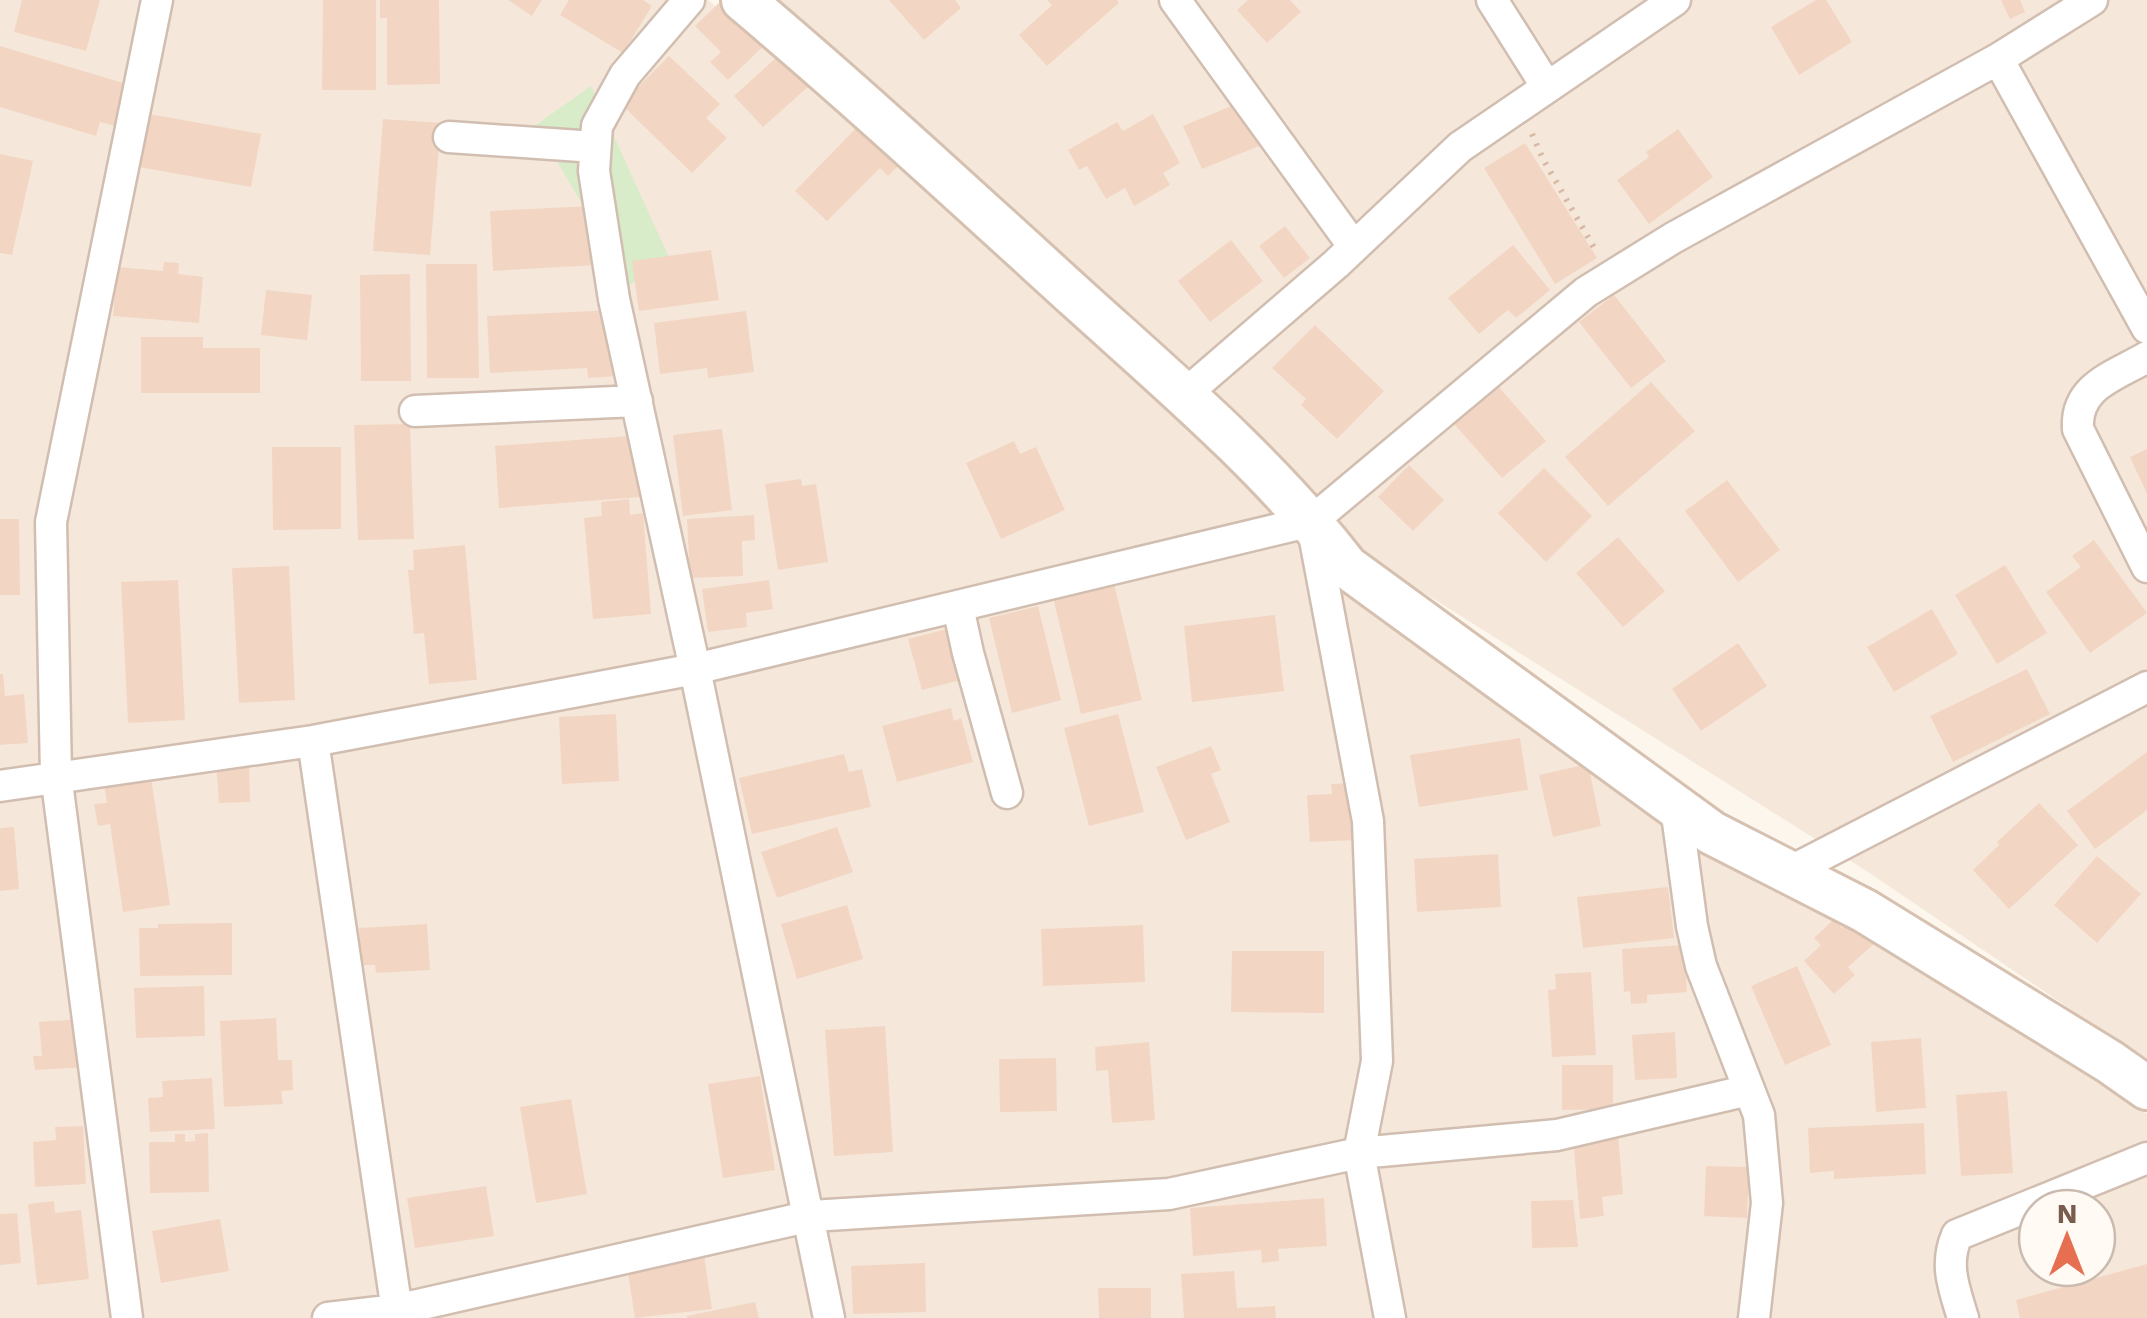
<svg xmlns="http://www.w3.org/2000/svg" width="2147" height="1318" font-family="'Work Sans',sans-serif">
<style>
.residential{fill:#f5e8da;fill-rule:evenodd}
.green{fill:#d8ecc9}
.building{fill:#f3d5c3}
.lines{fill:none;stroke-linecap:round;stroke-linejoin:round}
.street-casing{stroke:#d1beb0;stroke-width:35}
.secondary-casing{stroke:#d6c0b0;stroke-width:48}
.path{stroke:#d9b8a5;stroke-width:6;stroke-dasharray:2.5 8;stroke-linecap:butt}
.street{stroke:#fff;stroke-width:30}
.secondary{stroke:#fff;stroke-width:42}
</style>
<rect width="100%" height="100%" fill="#fdf6ec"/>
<path class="residential" d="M0,0H708L1129,369L1527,706L1887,933L2147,1114V1318H0ZM2037,1208H2097V1268H2037Z
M761,0H2147V1061L1868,872L1375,562Z"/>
<path class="green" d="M591,86L672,264L629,285L536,125Z"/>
<path class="building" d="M22,0H100L86,51L14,32Z
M323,0H376V90H322Z
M380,0H439L440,84L387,85V18H380Z
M508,0H542L532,16Z
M569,0H643L652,6L623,53L560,15Z
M722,0H727L768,42L728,80L710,62L721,52L695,26Z
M889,0H955L961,8L924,40Z
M1047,0H1117L1119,3L1047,66L1019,35L1052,5Z
M1248,0H1290L1301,12L1267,43L1237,10Z
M1816,0H1826L1852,42L1799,75L1771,27Z
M2001,0H2020L2025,12L2010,19Z
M0,46L133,86L120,127L100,122L96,136L0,107Z
M788,47L817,79L763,127L734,96Z
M669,56L720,104L706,118L727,138L692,173L621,104Z
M1241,102L1259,146L1202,169L1183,126Z
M149,114L261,134L251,187L139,167Z
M1153,114L1180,163L1163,173L1170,185L1134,206L1125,188L1106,199L1087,166L1079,170L1068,150L1117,122L1123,131Z
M383,119L441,123L430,255L373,251Z
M862,122L903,161L888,176L880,168L827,221L795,191Z
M1678,129L1713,177L1649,224L1617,180L1649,157L1646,152Z
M1525,143L1597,258L1555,284L1484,168Z
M0,154L33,161L12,255L0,253Z
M592,206L595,265L493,271L490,211Z
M1285,226L1310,258L1284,278L1259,246Z
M1231,240L1263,281L1210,322L1178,281Z
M1513,245L1550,290L1516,318L1508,310L1479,334L1448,298Z
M711,250L719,300L639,311L632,261Z
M164,262L179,263L178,274L203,277L199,323L113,316L117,267L163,271Z
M426,264H477L479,378H427Z
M410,274L411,381H361L360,275Z
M266,290L312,295L307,340L261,335Z
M1614,295L1666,361L1631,388L1579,322Z
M613,310L617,376L588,378L587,368L490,373L487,316Z
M746,311L754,372L708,378L707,368L660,374L654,323Z
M1315,325L1384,391L1337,439L1301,405L1306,399L1272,368Z
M141,337H203V348H260V393H141Z
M1651,382L1695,431L1608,506L1565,457Z
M1498,386L1546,441L1502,478L1454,424Z
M410,424L414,539L358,540L354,425Z
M722,429L732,510L683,516L673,435Z
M630,436L636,443L640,497L499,508L495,446Z
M1014,441L1020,454L1036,447L1065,510L1001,539L966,463Z
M272,447H341V529L273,530Z
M2147,449V494L2130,457Z
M1409,465L1444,500L1413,531L1378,497Z
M1544,468L1592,516L1546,562L1498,513Z
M801,479L802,486L816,484L828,562L778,570L765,484Z
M1727,480L1780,550L1738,582L1685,511Z
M629,499L630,515L643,513L651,614L593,619L584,518L602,516L601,502Z
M754,515L755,540L742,541L743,576L690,578L687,519Z
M0,519H19L20,595H0Z
M1618,537L1665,591L1623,627L1576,573Z
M2094,540L2147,613L2090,653L2046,592L2081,567L2072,556Z
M465,545L477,680L429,684L424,633L414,634L408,570H414L413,550Z
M2005,565L2047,633L1997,664L1955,595Z
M289,566L295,700L239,703L232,568Z
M1113,579L1142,700L1081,714L1052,593Z
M178,580L185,720L128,723L121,582Z
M769,580L773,609L746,613L747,627L708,632L702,589Z
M1038,606L1061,700L1012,713L989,618Z
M1932,609L1958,654L1894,692L1867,647Z
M1275,615L1284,691L1192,702L1184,626Z
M947,629L961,680L922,690L908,639Z
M1738,643L1767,686L1701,731L1672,689Z
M2027,669L2050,714L1953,762L1930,716Z
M0,674H3L5,696L24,694L28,743L0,745Z
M951,708L954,721L961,718L973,762L897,782L882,726Z
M616,714L619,781L562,784L559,717Z
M1118,714L1144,812L1089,826L1064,728Z
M1520,738L1528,790L1419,807L1410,755Z
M1211,746L1221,770L1211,774L1230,822L1186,840L1156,767Z
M2147,752V810L2095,849L2067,811Z
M844,754L849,772L862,769L871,807L752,834L739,778Z
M249,761L250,802L219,803L216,762Z
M1588,764L1601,826L1553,837L1539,775Z
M151,777L170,905L123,912L110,824L98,826L94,804L107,803L104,784Z
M1353,783L1356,840L1310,842L1307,795L1332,794L1331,784Z
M2039,803L2078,845L2009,909L1973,870L1999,845L1997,842Z
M14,827L19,889L0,891V828Z
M837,827L853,872L777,898L761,852Z
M1498,854L1501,907L1417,912L1414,859Z
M2097,856L2141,894L2097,943L2054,905Z
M1668,887L1674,938L1583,948L1577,897Z
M847,905L863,959L797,979L781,924Z
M1834,919L1842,928L1853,919L1875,943L1848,967L1855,975L1834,994L1804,961L1821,945L1814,938Z
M232,923V975L140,976L139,928H158V924Z
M427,924L430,970L376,973L375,965H361L359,928Z
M1143,925L1145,982L1043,986L1041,929Z
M1684,945L1687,992L1647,995V1003L1631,1004L1630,991L1624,992L1622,949Z
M1232,951H1324V1013L1231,1012Z
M1797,966L1831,1045L1785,1065L1751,986Z
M1591,972L1596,1055L1552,1057L1548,990L1556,989L1555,974Z
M204,986L205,1036L136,1038L134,988Z
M276,1018L278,1060H292L293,1090L281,1091L283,1104L224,1107L220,1021Z
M83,1019L86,1067L35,1070L33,1056H42L39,1022Z
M885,1026L893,1152L834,1156L825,1030Z
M1675,1032L1677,1078L1635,1080L1632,1035Z
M1921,1038L1926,1108L1876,1112L1871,1042Z
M1149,1042L1155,1120L1112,1123L1108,1070L1096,1071L1095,1047Z
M1056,1058L1057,1111L1000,1112L999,1059Z
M1562,1065H1613V1109L1562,1110Z
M760,1076L775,1170L723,1178L708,1084Z
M212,1078L215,1129L150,1132L148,1098L163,1097L162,1081Z
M2007,1091L2013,1173L1961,1176L1956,1095Z
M571,1099L587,1194L536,1203L520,1107Z
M1924,1123L1926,1174L1834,1179V1171L1810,1173L1808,1128Z
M83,1126L86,1184L35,1187L33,1142L56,1140L55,1127Z
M208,1133L209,1192L150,1193L149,1142H175V1134H185V1142L195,1141V1134Z
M1618,1134L1623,1194L1602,1197L1604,1216L1580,1219L1573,1138Z
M1706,1166L1749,1167L1747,1218L1704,1216Z
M486,1186L494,1236L415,1248L407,1198Z
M1324,1198L1327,1246L1278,1249L1279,1261L1262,1263L1261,1250L1193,1256L1190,1208Z
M1573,1200L1578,1247L1532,1248L1531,1201Z
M54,1201L55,1213L81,1210L89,1279L37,1285L28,1204Z
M17,1213L21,1263L0,1265V1214Z
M220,1219L229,1271L161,1283L152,1231Z
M704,1255L712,1309L635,1318L627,1267Z
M925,1263L926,1312L853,1314L851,1266Z
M2147,1264V1318H2020L2016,1300Z
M1234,1271L1237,1308L1275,1306L1276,1318H1184L1181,1274Z
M1098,1288H1151V1318H1099Z
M755,1302L759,1318H687V1316Z"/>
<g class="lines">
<g class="street-casing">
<path id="street" d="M689,0L625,75L597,126L594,171L614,299L695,669L829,1318
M1175,0L1354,247
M1492,0L1547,87
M1998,59L2147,328
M449,137L595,147
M2147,357C2115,376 2075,386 2078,429L2147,567
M1184,395L1336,264L1460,147L1675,0
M415,411L637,401
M958,607L968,653L1007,793
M313,741L398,1318
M0,786L313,741L695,669L1312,521L1586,292L1673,238L1998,59L2092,0
M1676,807L1692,926L1701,966L1759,1115L1767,1203L1754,1318
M1789,872L2147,687
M127,1318L56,775L51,522L157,0
M328,1318L396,1310L811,1216L1169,1194L1359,1153L1377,1061L1368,821L1313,529
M1390,1318L1359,1153L1557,1135L1749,1090
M1963,1318C1954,1288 1944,1265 1957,1235L2147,1158"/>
</g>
<g class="secondary-casing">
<path id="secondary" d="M743,0C857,96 967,198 1078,299C1171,383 1270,467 1347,567L1712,833L1865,911L2110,1062L2147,1088"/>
</g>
<path class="path" d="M1532,134L1543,159L1596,251"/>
<use href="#street" class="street"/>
<use href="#secondary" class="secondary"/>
</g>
<g transform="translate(2067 1238)"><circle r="48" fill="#fffaf3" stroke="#cabbb1" stroke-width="2.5"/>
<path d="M0-8L18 38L0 25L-18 38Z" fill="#e76f51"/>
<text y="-15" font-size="28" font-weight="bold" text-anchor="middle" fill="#7a5c4d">N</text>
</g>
</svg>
